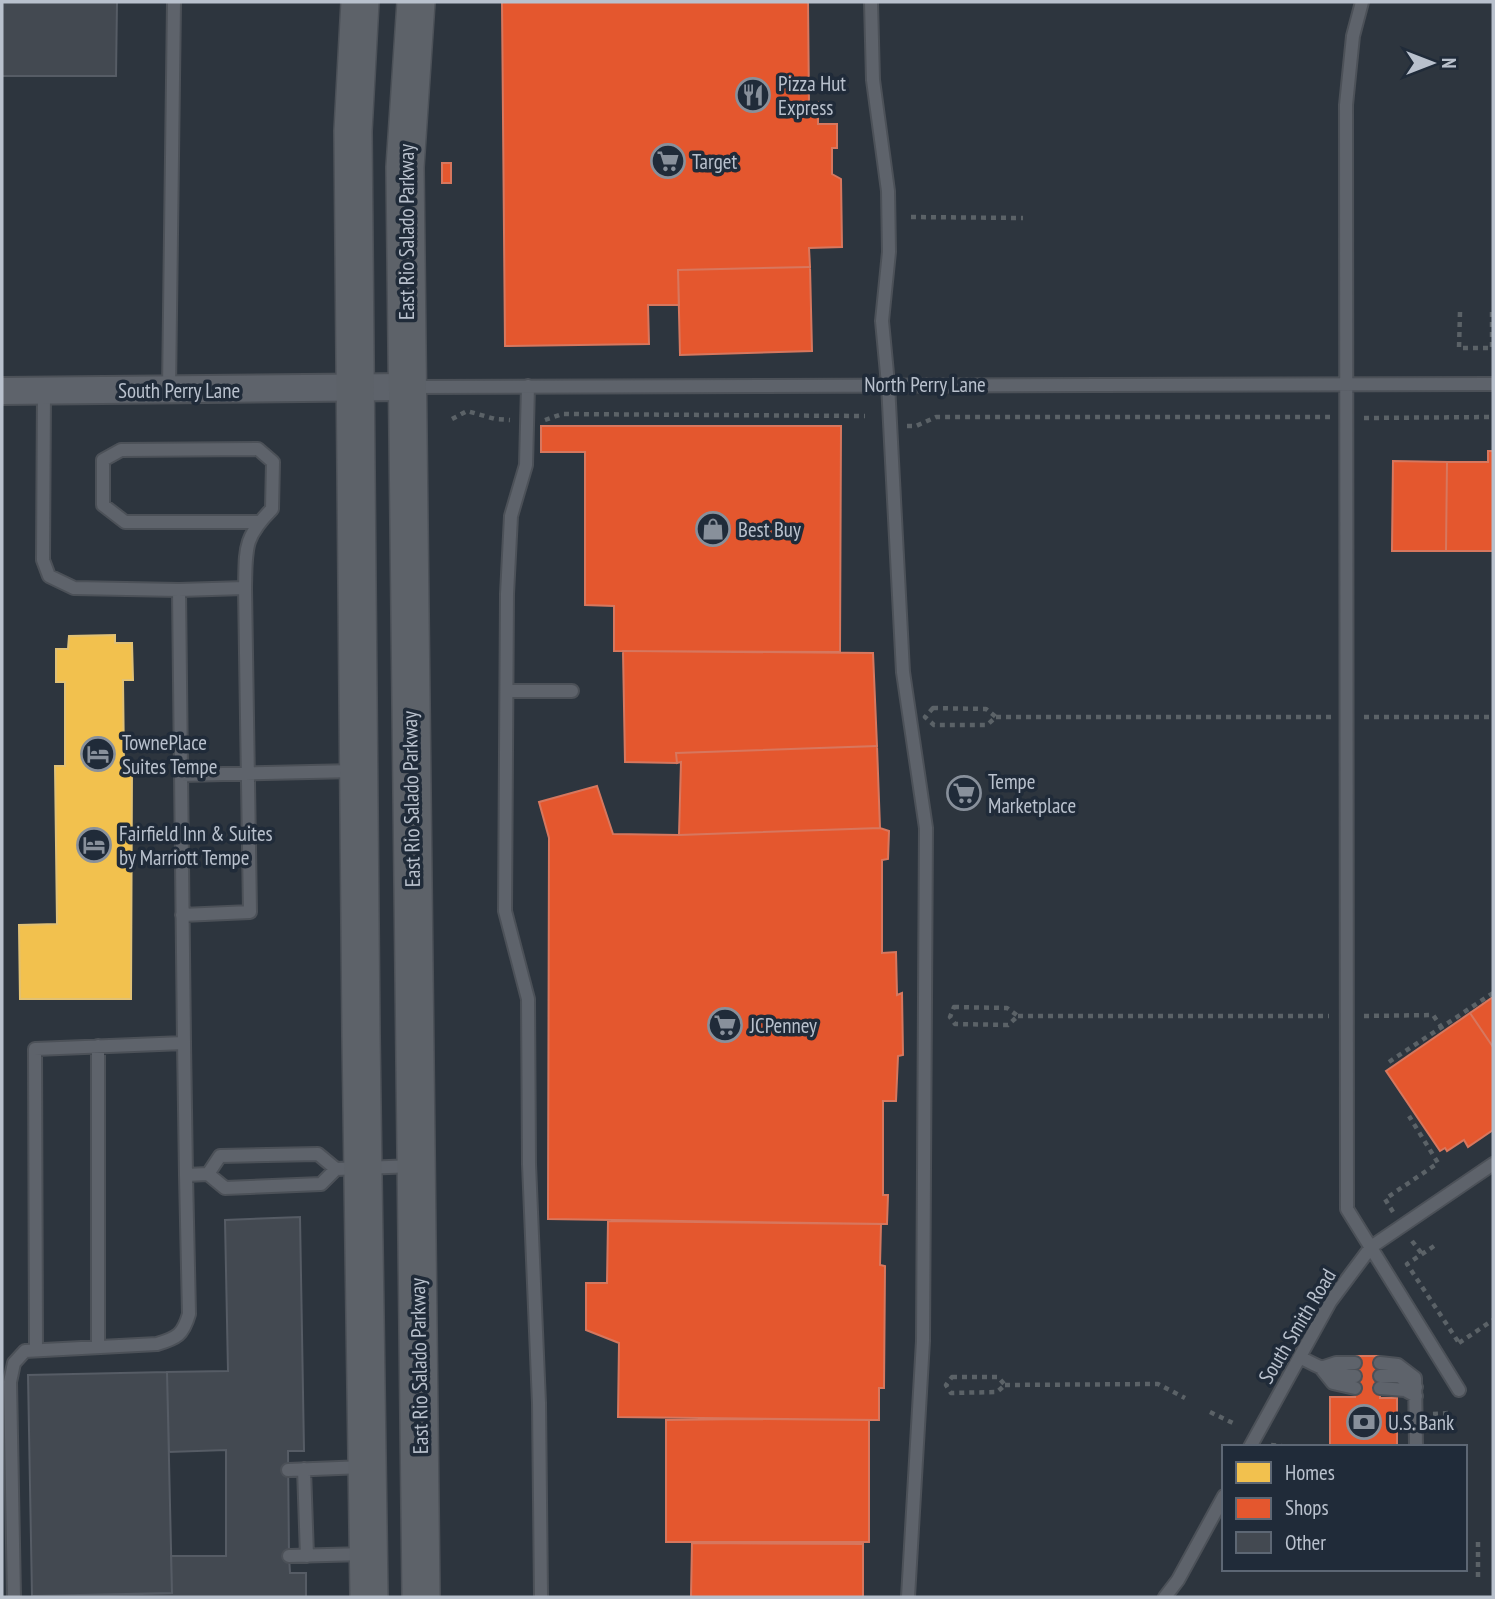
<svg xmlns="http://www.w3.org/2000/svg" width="1495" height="1599" font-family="'PT Sans Narrow',sans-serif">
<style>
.homes{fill:#f2c14e;stroke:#e1c174;stroke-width:2}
.shops{fill:#e4572e;stroke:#d7775e;stroke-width:2}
.building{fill:#434951;stroke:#565c65;stroke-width:2}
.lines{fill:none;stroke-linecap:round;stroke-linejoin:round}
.lane-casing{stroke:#4c5158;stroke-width:16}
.street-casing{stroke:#4c5158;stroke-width:30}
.secondary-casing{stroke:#4c5158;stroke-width:40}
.path{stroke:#5b6267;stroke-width:4.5;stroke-dasharray:5 5;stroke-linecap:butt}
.lane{stroke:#5e636b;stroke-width:12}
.street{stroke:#5e636b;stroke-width:26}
.secondary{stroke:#5d6269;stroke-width:37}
.labels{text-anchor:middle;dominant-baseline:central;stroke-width:7;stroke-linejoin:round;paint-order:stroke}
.poi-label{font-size:21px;fill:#b9c1cd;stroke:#202b39;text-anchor:start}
.street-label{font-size:21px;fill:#b9c1cd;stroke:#202b39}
</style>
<rect width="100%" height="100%" fill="#2d353e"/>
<path class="homes" d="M115,635V643H132L133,680H123L124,764H132L131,999H20L19,925L57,924L55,766H65V682H56V649H68L69,636Z"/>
<path class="shops" d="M502,2H808L809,103L818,102V124H837V148H832V174L841,179L842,247L809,248L810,267L678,270L679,305H648L649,344L505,346Z
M442,163H451V183H442Z
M810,267L812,351L680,355L678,270Z
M541,426H841L840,652L614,651V606L585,605V452H541Z
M1488,451H1493V551H1446L1447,462H1488Z
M1393,461L1447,462L1446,551H1392Z
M623,651L873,653L877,746L676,753L677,763L625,762Z
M877,746L880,828L679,835L681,762L677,763L676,753Z
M597,786L613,834L679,835L880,828L889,831L888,859L882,860V953L896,952L897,995L902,993L903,1055L898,1056L896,1101H883V1195H888L887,1224L548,1219L549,838L539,802Z
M1493,997V1047L1470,1013Z
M1470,1013L1493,1047V1130L1468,1147L1464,1140L1447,1151L1445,1148L1440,1151L1386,1071Z
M608,1221L881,1224L880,1265L885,1266L884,1388H879V1420L618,1417L619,1343L586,1330V1283H607Z
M1355,1356H1380V1398H1397V1447H1330V1397H1355Z
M748,1419L869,1420V1542H666V1420Z
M692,1543L863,1544V1597H691Z"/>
<path class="building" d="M2,2H117L116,76H2Z
M300,1217L304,1451H288L289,1556L290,1573H306V1597H47L172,1593L171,1556H226V1450L169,1452L167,1372L228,1371L225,1220Z
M167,1372L172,1593L32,1596L28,1375Z"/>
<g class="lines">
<g class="lane-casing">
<path id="lane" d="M871,2L873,80L888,191L889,252L882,321L888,384L903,672L926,828L923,1341L908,1597
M1362,2L1353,36L1346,105L1347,1209L1459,1390
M528,386L526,465L511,516L507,594L505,911L528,999L529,1164L539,1403L541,1597
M409,387L1493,384
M169,390L174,2
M245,588C246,549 243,538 272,509L273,462L258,449L121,450L103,460V505L125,522H259
M179,590L245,588L250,912L182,915
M507,691H572
M181,775L355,771
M184,1043L186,1175
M98,1046V1347
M336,1169L321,1184L225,1188L208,1174L220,1156L318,1154L336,1169L415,1166
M36,1349L35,1049L184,1043L179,590L74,588L49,576L43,560L44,391
M1300,1357C1318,1367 1335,1375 1355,1376
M1355,1363H1336L1321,1368L1333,1383L1355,1388
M1380,1363L1398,1365L1415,1378L1416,1447
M1380,1376H1399L1416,1387
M1380,1388L1405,1390L1416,1396
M1250,1447L1330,1302L1371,1247L1493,1164
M304,1469L307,1556
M288,1470L364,1467
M289,1556L365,1554
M14,1597L10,1382L14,1363L25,1351L157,1344C177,1338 183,1335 189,1314L186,1175L208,1174
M1165,1597L1178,1580L1224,1496"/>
</g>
<g class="street-casing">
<path id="street" d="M2,391L405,387"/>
</g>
<g class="secondary-casing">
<path id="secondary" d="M360,2L353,131L361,1036L369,1597
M416,2L405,167L421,1597"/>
</g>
<path class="path" d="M911,217L1023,218
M1460,312L1459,348H1493
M1492,312V348
M1364,418L1493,417
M452,419L467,411L495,419L510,420
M545,420L562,414L865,416
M907,426H916L936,417H1330
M933,708L986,709L996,717L987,725H934L925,717Z
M996,717H1331
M1364,717H1493
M954,1007L1007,1008L1018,1016L1008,1025L955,1024L950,1017Z
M1018,1016H1329
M1364,1016L1433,1015L1442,1028
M1389,1062L1493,993
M1393,1212L1385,1199L1438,1163L1409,1116
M1412,1241L1422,1254
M1434,1246L1407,1264L1459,1343
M1459,1343L1493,1320
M952,1377H998L1005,1385L997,1392L951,1393L946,1385Z
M1005,1385L1158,1384L1185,1398
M1210,1412L1237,1425
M1433,1414L1450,1413
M1271,1445L1289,1447
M1478,1542V1582"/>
<use href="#lane" class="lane"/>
<use href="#street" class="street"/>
<use href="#secondary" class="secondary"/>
</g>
<defs>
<g id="restaurant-ring" transform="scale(1.75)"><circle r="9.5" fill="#202b39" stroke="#88909b" stroke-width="1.5"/><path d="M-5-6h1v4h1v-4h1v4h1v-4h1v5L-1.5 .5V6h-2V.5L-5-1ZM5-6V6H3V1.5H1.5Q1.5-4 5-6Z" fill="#88909b"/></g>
<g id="supermarket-ring" transform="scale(1.75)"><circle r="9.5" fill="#202b39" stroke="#88909b" stroke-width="1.5"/><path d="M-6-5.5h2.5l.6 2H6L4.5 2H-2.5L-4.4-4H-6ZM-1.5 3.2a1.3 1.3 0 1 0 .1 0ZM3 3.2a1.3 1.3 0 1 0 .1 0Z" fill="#88909b"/></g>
<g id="shop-ring" transform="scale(1.75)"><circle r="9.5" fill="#202b39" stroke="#88909b" stroke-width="1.5"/><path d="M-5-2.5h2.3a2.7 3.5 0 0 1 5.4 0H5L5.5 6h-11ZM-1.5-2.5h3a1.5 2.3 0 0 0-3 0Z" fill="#88909b"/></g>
<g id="hotel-ring" transform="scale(1.75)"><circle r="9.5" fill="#202b39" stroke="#88909b" stroke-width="1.5"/><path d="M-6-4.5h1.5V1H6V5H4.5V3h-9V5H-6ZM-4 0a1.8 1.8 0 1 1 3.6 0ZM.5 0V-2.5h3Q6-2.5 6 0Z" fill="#88909b"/></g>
<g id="bank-ring" transform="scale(1.75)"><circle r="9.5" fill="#202b39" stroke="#88909b" stroke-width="1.5"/><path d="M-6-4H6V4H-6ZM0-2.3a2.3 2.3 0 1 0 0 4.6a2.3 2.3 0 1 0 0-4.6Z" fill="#88909b"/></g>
</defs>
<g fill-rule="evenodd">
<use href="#restaurant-ring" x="753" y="95"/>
<use href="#supermarket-ring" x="668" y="161"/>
<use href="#shop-ring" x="713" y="529"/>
<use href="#hotel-ring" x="98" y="754"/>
<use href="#supermarket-ring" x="964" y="793"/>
<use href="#hotel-ring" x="94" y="845"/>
<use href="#supermarket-ring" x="725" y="1025"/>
<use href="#bank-ring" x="1364" y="1422"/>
</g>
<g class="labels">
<g class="poi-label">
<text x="778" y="83">Pizza Hut<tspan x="778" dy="24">Express</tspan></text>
<text x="692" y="161">Target</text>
<text x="738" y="529">Best Buy</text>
<text x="122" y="742">TownePlace<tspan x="122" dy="24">Suites Tempe</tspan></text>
<text x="988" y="781">Tempe<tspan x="988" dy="24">Marketplace</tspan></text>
<text x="119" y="833">Fairfield Inn &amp; Suites<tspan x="119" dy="24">by Marriott Tempe</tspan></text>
<text x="750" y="1025">JCPenney</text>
<text x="1388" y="1422">U.S. Bank</text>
</g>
<g class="street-label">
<text transform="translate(406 232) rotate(-90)">East Rio Salado Parkway</text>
<text x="925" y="384">North Perry Lane</text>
<text x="179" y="390">South Perry Lane</text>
<text transform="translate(411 799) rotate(-91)">East Rio Salado Parkway</text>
<text transform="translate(1297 1326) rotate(-59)">South Smith Road</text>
<text transform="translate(419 1366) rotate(-91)">East Rio Salado Parkway</text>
</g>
</g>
<rect width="1495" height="1599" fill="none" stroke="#b9c1cd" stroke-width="7"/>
<rect x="1222" y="1445" width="245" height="126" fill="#202b39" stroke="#5d6774" stroke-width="2"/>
<rect x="1236" y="1462" width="35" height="21" fill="#f2c14e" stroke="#5d6774" stroke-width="2"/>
<text x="1285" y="1480" font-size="21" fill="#b9c1cd">Homes</text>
<rect x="1236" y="1498" width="35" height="21" fill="#e4572e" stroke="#5d6774" stroke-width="2"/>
<text x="1285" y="1515" font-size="21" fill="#b9c1cd">Shops</text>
<rect x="1236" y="1532" width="35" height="21" fill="#434951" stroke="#5d6774" stroke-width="2"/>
<text x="1285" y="1550" font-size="21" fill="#b9c1cd">Other</text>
<g transform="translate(1432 63) rotate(90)" stroke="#202b39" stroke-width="5" paint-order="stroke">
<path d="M0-5L12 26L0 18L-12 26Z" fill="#b9c1cd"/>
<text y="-10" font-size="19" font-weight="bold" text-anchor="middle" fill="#b9c1cd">N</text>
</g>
</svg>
